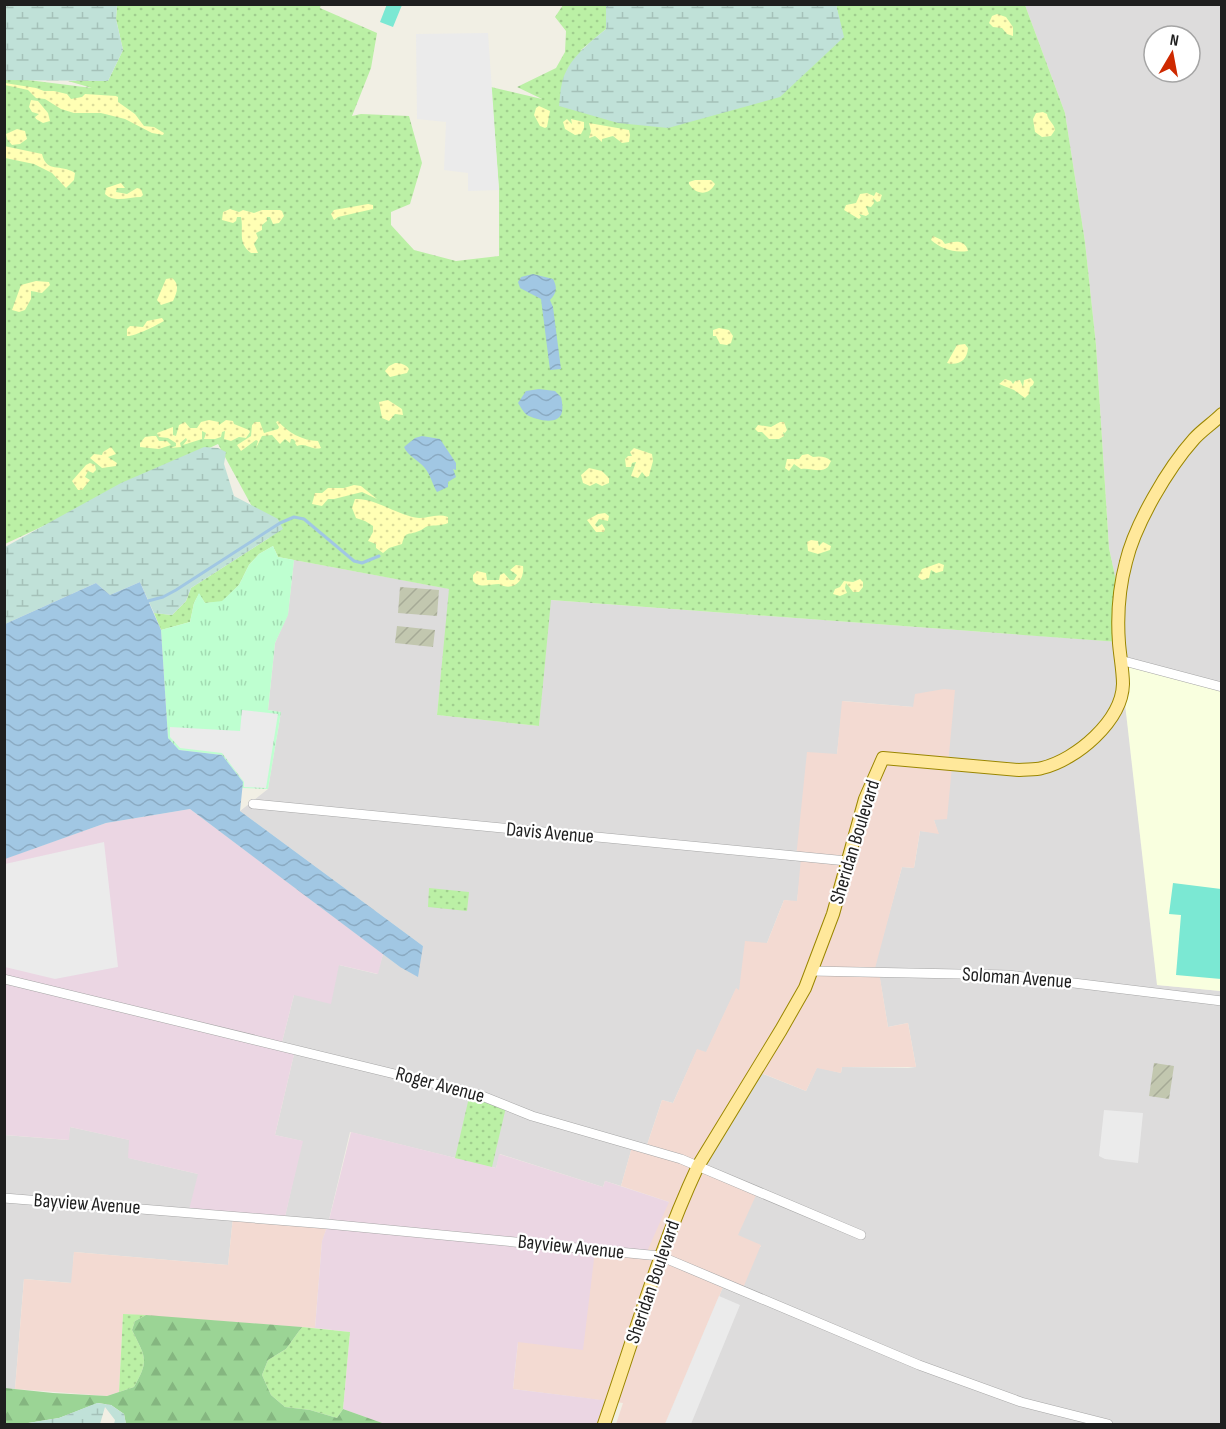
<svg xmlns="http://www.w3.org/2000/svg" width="1226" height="1429" font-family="'Sofia Sans Condensed',sans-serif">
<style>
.residential{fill:#dddcdc;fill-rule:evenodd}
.commercial{fill:#f3dad2}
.industrial{fill:#ebd6e3}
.education{fill:#f9ffdf}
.construction{fill:url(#construction-furrows)}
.grass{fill:url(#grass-dots)}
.forest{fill:url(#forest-firs)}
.wetland{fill:url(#wetland-marsh)}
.sand{fill:url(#sand-dots)}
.park{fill:url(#park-tufts)}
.pitch{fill:#7be8d3}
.parking{fill:#ebebeb}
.water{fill:url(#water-waves)}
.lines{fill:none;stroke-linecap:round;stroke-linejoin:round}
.stream{stroke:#a1c7e3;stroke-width:3}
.minor-casing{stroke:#a6a6a6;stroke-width:10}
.major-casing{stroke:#9a8600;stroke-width:14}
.minor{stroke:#fff;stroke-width:9}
.major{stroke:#ffe89b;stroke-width:12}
.labels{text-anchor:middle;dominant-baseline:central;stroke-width:4.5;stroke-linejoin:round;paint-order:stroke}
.street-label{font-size:20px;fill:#1f1f1f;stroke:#fff}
</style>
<defs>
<pattern id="construction-furrows" width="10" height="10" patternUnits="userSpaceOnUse" patternTransform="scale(1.5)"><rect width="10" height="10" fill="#c2c7af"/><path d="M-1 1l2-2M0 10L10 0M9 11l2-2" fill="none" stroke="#a6aa96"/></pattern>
<pattern id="grass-dots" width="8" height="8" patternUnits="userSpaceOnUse" patternTransform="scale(1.5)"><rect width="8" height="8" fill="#bbf0a5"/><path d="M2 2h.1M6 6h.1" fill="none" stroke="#a0cd8e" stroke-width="1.8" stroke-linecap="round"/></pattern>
<pattern id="forest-firs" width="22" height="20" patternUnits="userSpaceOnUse" patternTransform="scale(1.5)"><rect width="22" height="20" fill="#9bd495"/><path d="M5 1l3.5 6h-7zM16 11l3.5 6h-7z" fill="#85b680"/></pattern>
<pattern id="wetland-marsh" width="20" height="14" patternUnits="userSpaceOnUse" patternTransform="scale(1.5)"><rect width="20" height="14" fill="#c0e1d8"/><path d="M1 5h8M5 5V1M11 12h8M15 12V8" fill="none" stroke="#a5c1b9"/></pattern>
<pattern id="sand-dots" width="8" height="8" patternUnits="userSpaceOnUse" patternTransform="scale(1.5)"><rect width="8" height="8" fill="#ffffb4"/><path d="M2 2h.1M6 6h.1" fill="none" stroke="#dada9a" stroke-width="1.8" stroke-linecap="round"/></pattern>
<pattern id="park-tufts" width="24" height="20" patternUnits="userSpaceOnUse" patternTransform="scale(1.5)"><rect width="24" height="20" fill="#beffd0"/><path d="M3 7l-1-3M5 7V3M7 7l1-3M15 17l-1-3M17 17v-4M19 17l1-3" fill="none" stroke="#a3dab2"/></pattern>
<pattern id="water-waves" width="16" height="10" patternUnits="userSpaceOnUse" patternTransform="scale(1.5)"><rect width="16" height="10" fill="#a1c7e3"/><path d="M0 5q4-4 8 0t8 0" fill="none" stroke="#8aaac2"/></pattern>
</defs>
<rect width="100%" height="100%" fill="#f1efe4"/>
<path class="residential" d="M1025,5H1221V687L1157,985L1221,991V1424H665L723,1287L761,1246L738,1236L699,1169L758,1072L806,1091L817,1067L841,1073L842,1067L908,1068L916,1067L908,1023L888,1027L879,973L873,972L902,867L914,868L920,831L938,833L934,820L913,707L843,701L837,754L802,858L797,902L784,900L767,943L739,991L736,989L706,1053L697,1050L673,1103L662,1100L645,1151L632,1147L621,1186L605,1181L603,1187L500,1154L496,1168L350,1132L328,1224L284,1221L302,1141L275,1135L295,1050L281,1046L294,995L339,965L377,974L383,954L400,967L423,946L240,811L268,789L281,712L268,710L275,643L288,614L294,560L450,589L437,715L539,726L550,600L1120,642L1119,595L1109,548L1096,345L1085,242L1065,113ZM1154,36H1190V72H1154Z
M70,1127L130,1140L129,1158L198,1174L233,1217L228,1265L74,1252L72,1283L24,1279L15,1389L5,1388L4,1135L68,1140Z"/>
<path class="commercial" d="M944,689L955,690L948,765L952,766L947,819L934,820L939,834L920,831L914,868L902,867L874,972H879L888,1027L908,1023L916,1067H842L841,1073L817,1068L806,1091L759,1072L699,1169L757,1193L738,1235L761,1245L741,1293L723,1287L665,1424H616L623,1403L513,1389L518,1342L595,1251L669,1202L621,1186L632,1147L645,1151L662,1100L673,1103L697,1049L706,1052L736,988L739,990L745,941L767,943L784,900L797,901L801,858H796L807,752L837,754L842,701L913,707L915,694Z
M233,1217L328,1224L322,1242L315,1328L123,1314L119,1392L107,1396L15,1389L24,1279L71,1283L74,1252L228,1265Z"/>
<path class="industrial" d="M190,809L383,954L378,974L339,965L331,1004L294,995L281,1046L295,1050L275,1135L303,1141L284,1221L188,1214L198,1174L128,1158L129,1140L70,1127L69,1140L5,1135L4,859L106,823Z
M351,1132L496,1168L499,1154L603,1187L605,1181L669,1202L645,1256L595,1251L583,1350L518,1342L513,1389L610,1401L602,1424H385L343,1409L350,1332L315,1328L322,1241L328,1224Z"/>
<path class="education" d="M1120,660L1221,687V991L1157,985Z"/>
<path class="construction" d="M400,587L439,590L437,616L398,613Z
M397,626L435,630L433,647L395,643Z
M1154,1063L1174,1066L1169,1099L1149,1096Z"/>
<path class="grass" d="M117,5H321L320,8L377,33L371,68L352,116L361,114L409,116L422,163L410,204L391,212V225L414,250L456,261L499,256V190L491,87L542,99L517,87L556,68L565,52L566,31L555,17L563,5H606V29L581,50L843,37L836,5H1025L1065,113L1085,242L1096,345L1109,548L1119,595V642L551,600L539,726L437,715L449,589L278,557L273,546L259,554L249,565L239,585L222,602L205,603L199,594L194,603L190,622L161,630L154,613L172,615L186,601L191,588L269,538L218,444L5,544L4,77L92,88L68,81H108L123,50L116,19Z
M429,888L469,892L467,911L428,907Z
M470,1093L506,1107L492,1167L455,1158Z
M123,1314L146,1315L135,1321L132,1330C145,1357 150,1359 134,1387L119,1392Z
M302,1327L350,1332L343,1409L337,1418L310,1410L285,1407L271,1395L262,1375L268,1360L286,1349Z"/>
<path class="forest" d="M146,1315L302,1327L286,1349L268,1360L262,1375L271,1395L285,1407L310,1410L337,1418L343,1409L385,1424H126L124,1414L111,1405L98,1403L59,1418L22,1424H5V1388L53,1393L107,1396L134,1387C150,1359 145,1357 132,1330L135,1321Z"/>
<path class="wetland" d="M836,4L844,37L780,97L668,128L618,123L559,106C560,99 560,90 562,83C567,60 589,43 606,29V5Z
M4,5H117L116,19L123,50L108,81L5,80Z
M204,447L218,448L226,452L224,464L234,496L278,519L283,529L191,588L186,601L172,615L154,613L140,582L110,595L96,583L5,624V547L121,483Z
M97,1403L111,1405L124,1414L126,1424H114L115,1420L105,1407L100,1424H22L59,1418Z"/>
<path class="sand" d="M997,14L1006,17L1013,27V36L1007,34L1002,28L993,27L989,23L992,16Z
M5,83L36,88L44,91H54L67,94L71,99L82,97L85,94L116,96L118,97V102L135,114L144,126L154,127L164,133L163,135L152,133L125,119L101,113H74L61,109L45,99L36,98L28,90L5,85Z
M31,100L38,101L48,113L50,121L43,123L36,119L35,117L39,114L32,112L29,107Z
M539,106L550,111L547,127L545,128L540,126L534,115L536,108Z
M1043,112L1047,114C1048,121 1054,123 1055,130L1051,136L1042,137L1035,132L1033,119L1036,113Z
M567,119L572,124L571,119L584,122V128L581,134L575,135L565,129L563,122Z
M589,123L629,130L630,135L629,142L622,143L613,136L602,139V142L595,136L589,138L591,131Z
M17,129L25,131L27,139L20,144L12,145L7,139L6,134Z
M4,146L42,154C47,174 60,163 75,173L74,180L66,188L52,173L34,164L5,158Z
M695,180H711L715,184C709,196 696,195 689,184V182Z
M121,183L125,188H117L116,192L127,194L137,188L141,189L143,195L141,197C129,197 114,203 105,194L106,188Z
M876,192L882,195L880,201L877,202L873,198L874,203L871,207L866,206L869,214L866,216L859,214L861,217L859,219L844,210L846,205L856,203L860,194L867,193L874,196Z
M368,204L373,205V209L338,217L334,220L331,214L334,210Z
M230,209L239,212L243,210L254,213L262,210H280L282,211L284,216L279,223L273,224L270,217H267V221L262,225V230L256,233L258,238L254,244L258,253H251C237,243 244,232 241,217H237L236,221L233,223L222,220L223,212Z
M933,236L942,240L945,244C954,241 965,239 968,251C953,253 942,249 931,240Z
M172,278C180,284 177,293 173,301L161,305L157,300L166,279Z
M36,281L49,282L50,285L42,293L31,291V299L25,310L19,312L12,310L21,285Z
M162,318L164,321C157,325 134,337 127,336V329L130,326L143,327L147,321Z
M719,328L729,330L733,336L731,343L727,345L720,344L716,336H713V330Z
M965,344L968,348C967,361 958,366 947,363L957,345Z
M395,363C400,363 406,364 409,369L407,373L390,377L385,371L389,366Z
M1031,378L1034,382L1033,385L1030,387L1029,394L1025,398L1014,390L999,384L1005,379L1011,381L1013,384L1015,381L1020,380L1023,387L1024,380Z
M388,400L402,409L403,415L395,414L389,421L382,418L379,402Z
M209,420L219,422V425L226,420L233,421L234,424L249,430L250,432L246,438L239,437L231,441L224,439L225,431L222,432L221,437L215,439H204L206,433L202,431V439L183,445L187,440L186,438L180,443L181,447L170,448L176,446V443L168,438L159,437L157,433L173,427V435L176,436L179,425L185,422L190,428H197L201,422Z
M278,421C287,432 303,441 318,441L321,448C312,451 306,442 297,446L295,443L296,442L293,439H291L290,443L285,439L280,444L272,435L262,436L256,448L258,441L256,440L241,451L237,445L251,436L252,425L255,422H260L264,433L278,429L279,427L276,422Z
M780,422H784L787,430L785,433L783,432L784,436L779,439H769L762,432H758L755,429L758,425L771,427Z
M152,436H156L159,441H167L171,445L159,449L140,447V443L145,437Z
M111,447L116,454L108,457L117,463L116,466L102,468L90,458L94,454L102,455L103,452Z
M634,448L652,454L653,461L649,476L646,477L642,472L638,478L631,476L636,462L632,463L631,467H626L625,459L628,456H632L630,452Z
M808,454L813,457C819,456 826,456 831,461L828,467C820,474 810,467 801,469L794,464L789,471L785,468L787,459H799L802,455Z
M90,463L95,465L96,470L93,473L88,471L85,477L90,480L82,490H78L72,481L86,465Z
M589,468L602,471L609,478V483L602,486L596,483L590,486L583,483L581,475Z
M354,485L361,486L377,499L362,492L334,499H328L322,506L312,504L315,493H322L328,488H344Z
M355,499C376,498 398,516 419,518C429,518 437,513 448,517V523C442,526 435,525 428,526C425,527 422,530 419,531C407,536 406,530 402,544L389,548L383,553L376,548V544L368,541L373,532V526L365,521L356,518L352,508Z
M605,513L609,516L608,521L599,519L595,525L597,527L602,524L605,529L604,532H596L587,520L598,514Z
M811,540L818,541L819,546L823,542L831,546L830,550L818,554L808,551L807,542Z
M939,563L944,565L943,571L936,573L931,570L929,578L922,580L918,577L922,569Z
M516,565L523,566C525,581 513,592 499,584C490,584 479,589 473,581V575L477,571L486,573L487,580H499L500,575L504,573L510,580H514L517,575L510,570Z
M860,579L863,582V587L859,592H853L846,583L845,588L847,593L840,596L833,594L835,589L840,587L844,581L853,582Z"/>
<path class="park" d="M273,546L278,557L294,560L288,615L275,643L268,710L281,712L268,789L242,788L243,782L222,755L179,750L168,738L161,630L190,622L194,603L199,593L205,603L222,601L239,585L249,565L259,554Z"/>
<path class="pitch" d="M387,4L402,5L393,27L380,22Z
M1173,883L1221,889V979L1176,975L1181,915L1169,914Z"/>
<path class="parking" d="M488,33L499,190L468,191V173L444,170L446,122L417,119L416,34Z
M242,710L278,714L266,788L244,787V782L222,753L180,748L170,737V727L240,731Z
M104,842L118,967L55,979L5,967V864Z
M1104,1110L1143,1113L1138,1163L1105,1159L1099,1156Z
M719,1296L740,1305L691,1424H665Z"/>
<path class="water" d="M533,274L553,279C558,288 556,294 550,300L553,307L561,369L550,370L541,299L520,288L518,282L521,277Z
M539,389L555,391L561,397C562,401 563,408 562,412C559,426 536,420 527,415C523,412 521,407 518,403L526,391Z
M422,436L440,439L456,463V470L453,469L456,477L448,482V487L437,492C432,484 431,475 424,467C418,460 408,456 404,447L415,438Z
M140,582L161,630L168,738L179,750L222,755L243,782L240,811L423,946L418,977L400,967L190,809L106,823L5,859V624L96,583L110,595Z"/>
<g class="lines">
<path class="stream" d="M148,601L163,597L176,590L280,523L294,517L304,519L354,561L362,563L379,556"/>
<g class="minor-casing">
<path id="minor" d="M1120,660L1222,687
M253,804L847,861
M811,971L1008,975L1222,1001
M4,979L477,1094L532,1116L681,1159L861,1235
M4,1198L327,1224L660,1256L919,1365L1021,1402L1108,1424"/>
</g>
<g class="major-casing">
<path id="major" d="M604,1424C634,1338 659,1249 698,1166L781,1030L805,988L833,914L865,799L883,758L1019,770C1027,769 1035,770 1042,768C1076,760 1122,721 1123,684C1123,671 1120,656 1119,643C1117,616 1119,588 1126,562C1135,524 1168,468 1194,439C1202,430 1213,423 1222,414"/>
</g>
<use href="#minor" class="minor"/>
<use href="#major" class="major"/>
</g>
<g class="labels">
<g class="street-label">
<text transform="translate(550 833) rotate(5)">Davis Avenue</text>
<text transform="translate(855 842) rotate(-73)">Sheridan Boulevard</text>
<text transform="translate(1017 978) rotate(4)">Soloman Avenue</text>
<text transform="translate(440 1085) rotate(15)">Roger Avenue</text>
<text transform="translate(87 1204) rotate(4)">Bayview Avenue</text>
<text transform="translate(571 1247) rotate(6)">Bayview Avenue</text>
<text transform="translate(653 1282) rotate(-71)">Sheridan Boulevard</text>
</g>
</g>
<rect width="1226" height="1429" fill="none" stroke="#1f1f1f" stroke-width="12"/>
<g transform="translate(1172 54) rotate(10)"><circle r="28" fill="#ffffff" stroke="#a5a5a5" stroke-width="1.5"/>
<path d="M0-4.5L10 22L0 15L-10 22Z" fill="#ce2900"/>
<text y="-9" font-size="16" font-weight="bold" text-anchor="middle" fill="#1f1f1f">N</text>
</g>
</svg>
